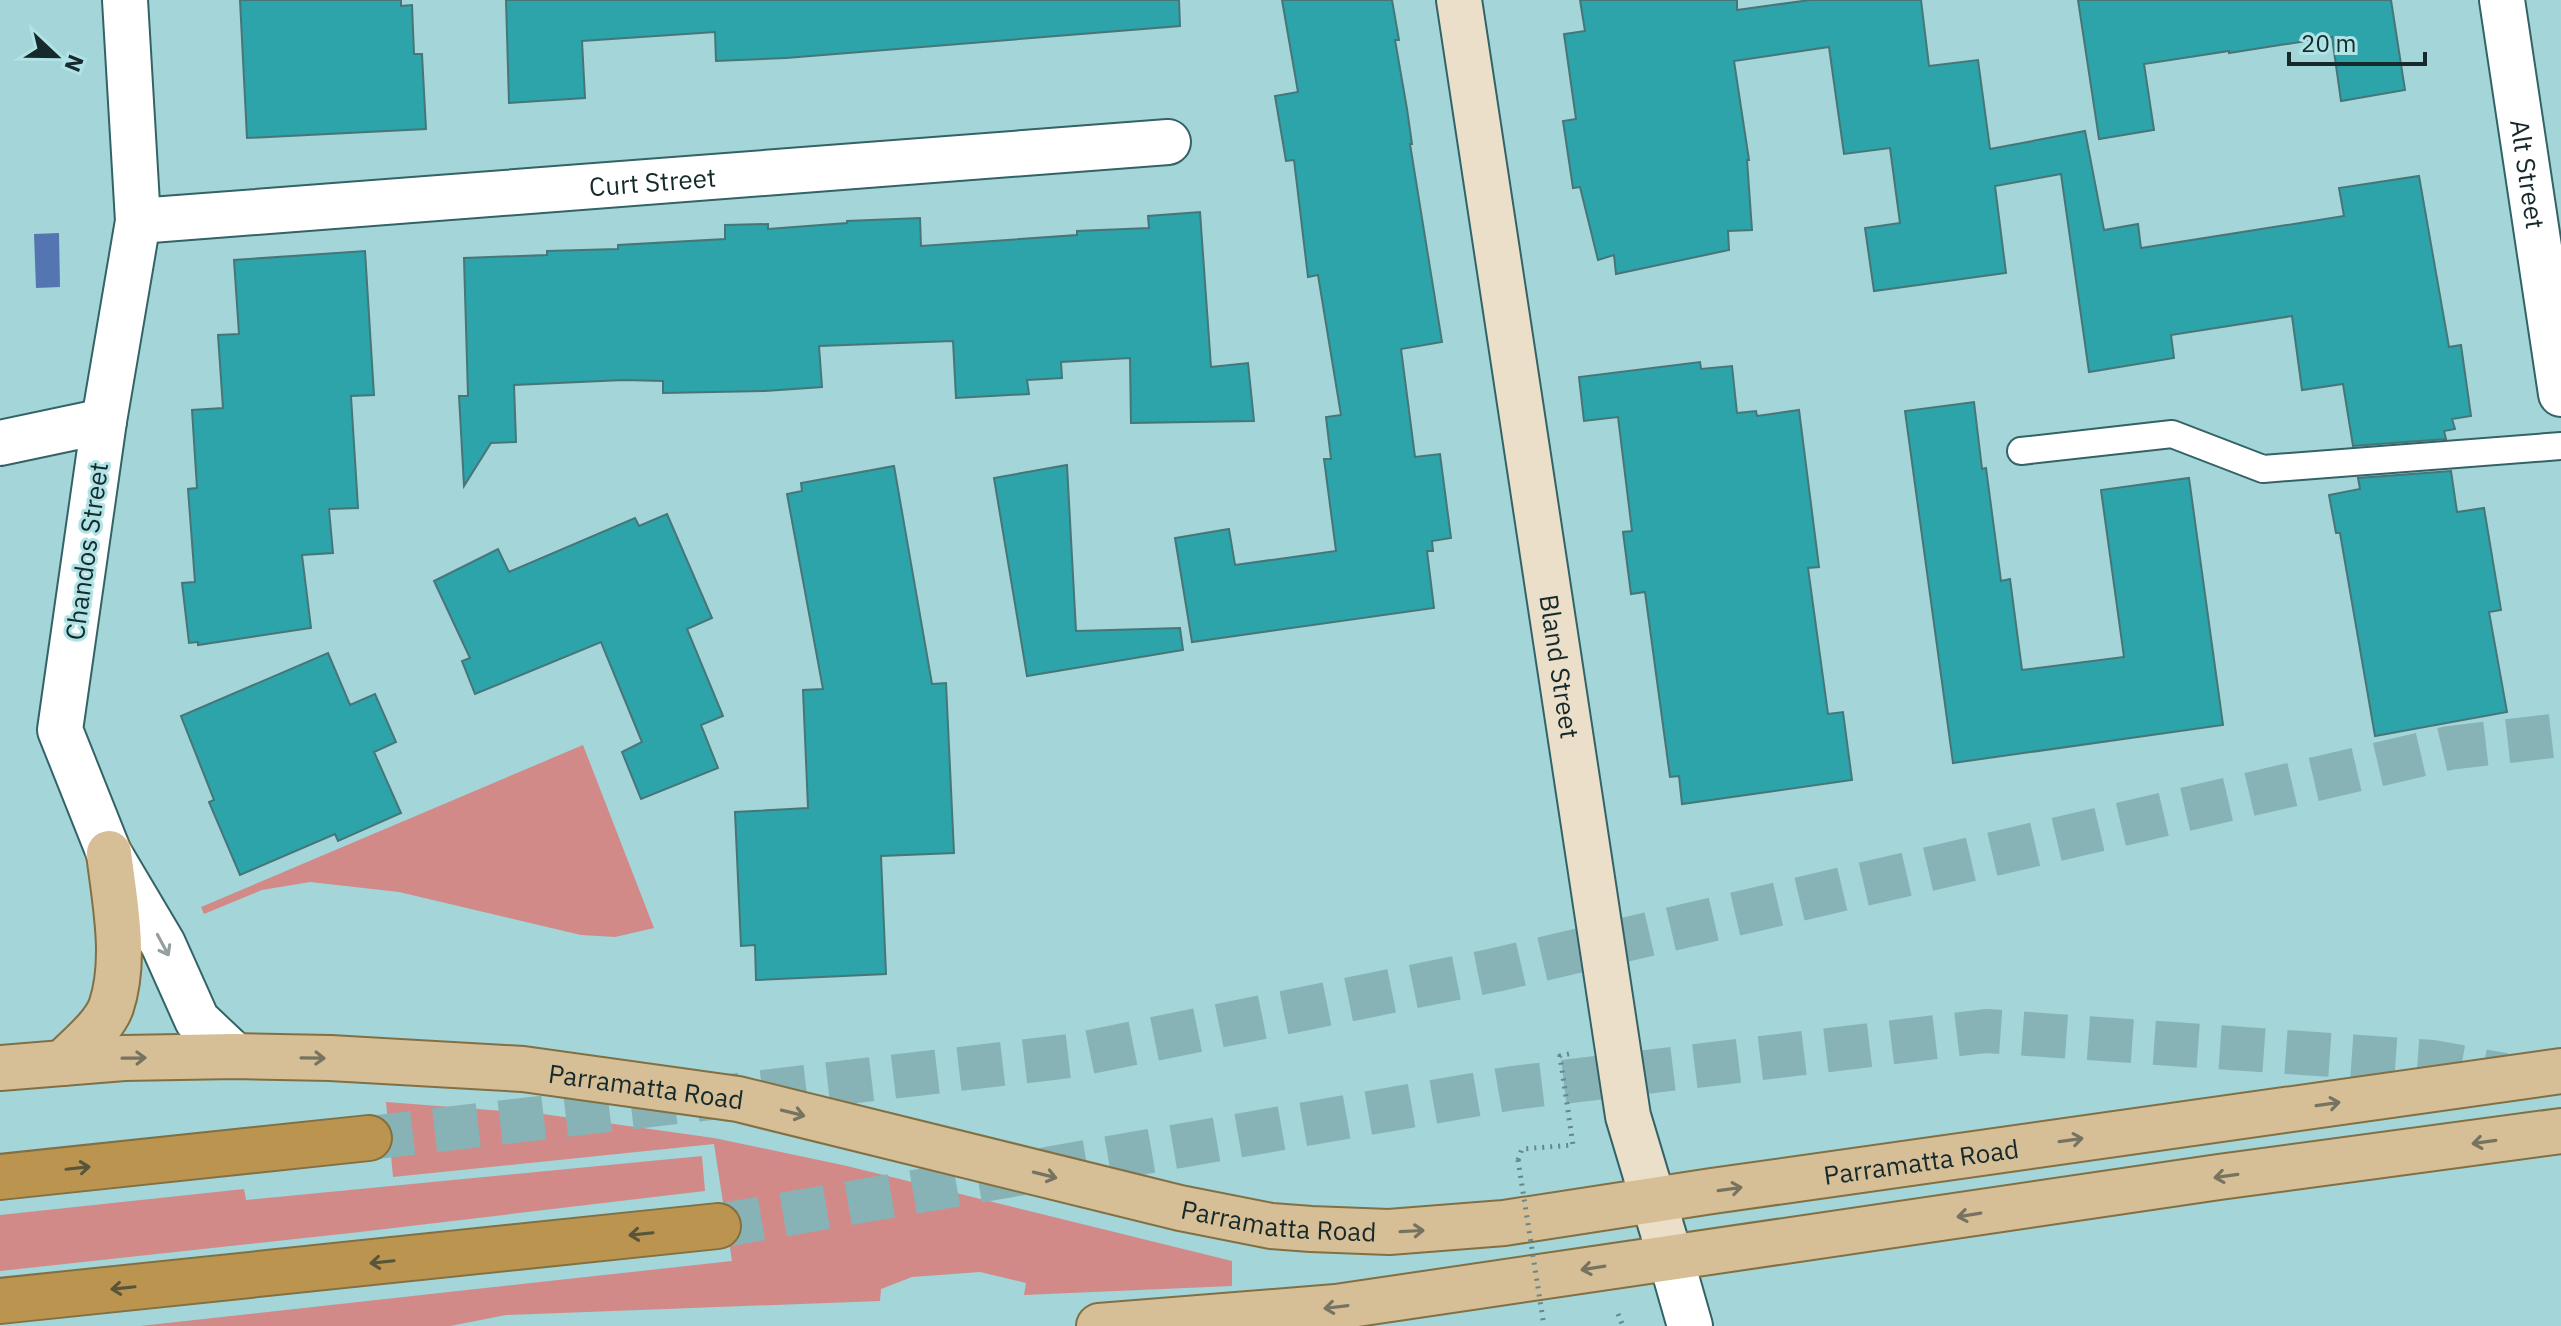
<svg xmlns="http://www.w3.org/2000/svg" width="2561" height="1326" font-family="'IBM Plex Sans',sans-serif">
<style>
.green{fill:#d28a88}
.water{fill:#5475b1}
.building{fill:#2da3aa;stroke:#477679;stroke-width:2}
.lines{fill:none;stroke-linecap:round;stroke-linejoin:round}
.highway-tunnel{stroke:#87b3b6;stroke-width:44;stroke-dasharray:44 22;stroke-linecap:butt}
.lane-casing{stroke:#336366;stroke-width:30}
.street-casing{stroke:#336366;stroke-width:48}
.secondary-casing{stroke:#336366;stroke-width:48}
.primary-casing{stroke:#817043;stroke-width:48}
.highway-casing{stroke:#817043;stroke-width:48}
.path{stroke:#64888b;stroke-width:5;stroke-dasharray:2 6;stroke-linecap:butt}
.lane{stroke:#fff;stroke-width:26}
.street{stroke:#fff;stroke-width:44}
.secondary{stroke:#ebdfca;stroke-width:44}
.primary{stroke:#d6bf96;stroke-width:44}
.highway{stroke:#bb9550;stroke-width:44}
.path-bridge{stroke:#64888b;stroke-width:5;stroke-dasharray:2 6;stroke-linecap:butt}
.oneway{stroke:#969fa0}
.oneway2{stroke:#767461}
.oneway3{stroke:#58553a}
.labels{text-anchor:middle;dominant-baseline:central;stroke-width:6;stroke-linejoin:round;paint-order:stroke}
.street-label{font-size:26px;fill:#162a2c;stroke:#b0e3e6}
</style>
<rect width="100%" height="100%" fill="#a3d5d9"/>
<path class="green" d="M583,745L654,928L615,937L581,935L399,892L310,882L262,890L204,914L201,907Z
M386,1102L543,1114L714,1138L847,1166L1232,1261V1286L1024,1295L1026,1283L980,1272L912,1277L881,1289L880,1301L506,1315L450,1326H140L732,1261L714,1144L393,1177Z
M702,1156L705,1191L351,1233L0,1271V1215L244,1189L246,1200Z"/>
<path class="water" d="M59,233L60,287L36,288L34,234Z"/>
<path class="building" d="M240,0H401V6L412,5L414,54H422L426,129L247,138Z
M506,0H1179L1180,26L786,58L716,61L715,32L582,41L585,98L509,103Z
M1282,0H1392L1399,40H1395L1407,109L1412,144H1410L1442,342L1401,349L1415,457L1440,454L1451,538L1432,541L1433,551H1427L1434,608L1192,642L1175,538L1229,529L1235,565L1336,551L1324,459H1331L1326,417L1341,415L1318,275L1308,277L1294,160L1286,161L1275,96L1298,92Z
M1580,0H1737V10L1810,0H1921L1929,66L1978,60L1990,149L2085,131L2104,230L2138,224L2141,248L2344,216L2339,188L2419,176L2449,347L2461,345L2471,416L2452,419L2455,429L2444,431L2446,439L2353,446L2343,384L2302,390L2292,316L2171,335L2174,358L2089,372L2061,174L1995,186L2006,273L1874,291L1865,228L1900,223L1890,148L1844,154L1829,47L1734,61L1749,160H1747L1752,230L1728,231L1729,250L1616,274L1614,255L1598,260L1580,187L1573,188L1563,121L1576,119L1564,34L1585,31Z
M2078,0H2391L2405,90L2341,101L2332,37L2229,53V51L2144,64L2154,130L2099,139Z
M1200,212L1211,367L1248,363L1254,421L1131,423L1130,358L1061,362L1062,378L1027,380L1029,394L956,398L953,341L819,346L822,387L765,391L663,393V381L624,380L514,385L516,442L491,443L464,486L459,396H468L464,258L547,255V251L618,249V245L725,239V225L768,224V229L847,223V221L920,218L921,246L1077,235V231L1149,228L1148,216Z
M365,251L374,395L351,396L358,508L329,509L333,553L302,555L311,628L198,645V642L189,643L182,583L195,582L188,489L197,488L192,410L223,408L218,335L239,334L234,260Z
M1700,362L1701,369L1732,366L1737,413L1756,411L1757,416L1799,410L1819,567L1808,568L1828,714L1843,712L1852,780L1682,804L1679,776L1670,777L1645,592L1631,594L1623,532L1632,531L1618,417L1584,421L1579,377Z
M1974,402L1982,469L1986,468L2001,581L2010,579L2022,670L2124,657L2101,490L2189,478L2223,725L1953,763L1905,411Z
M1067,465L1076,631L1180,628L1183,650L1027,676L994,478Z
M894,466L932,684L946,683L954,853L881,856L886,974L756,980L755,945L741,946L735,812L808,808L803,690L823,689L787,494L802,491L801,483Z
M2451,471L2457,512L2484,508L2501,610L2489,612L2507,712L2375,736L2340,533H2336L2329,495L2360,489L2358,478Z
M667,514L712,618L687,629L723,716L701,725L718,768L641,799L622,752L642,742L601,642L475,694L462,661L470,658L434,581L498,549L509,572L635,518L639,526Z
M328,653L350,705L375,694L396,742L374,752L401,813L338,841L335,834L240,875L209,802L214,800L181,716Z"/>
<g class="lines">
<path class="highway-tunnel" d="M369,1138L1070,1056L1495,970L2449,748L2561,735
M718,1226L1513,1088L1986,1031L2432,1062L2504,1075"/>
<g class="lane-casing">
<path id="lane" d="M2021,451L2172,434L2263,469L2561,446"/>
</g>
<g class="street-casing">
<g id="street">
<path d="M125,0L138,221L104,421L60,730L109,853L163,944L197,1020L235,1056"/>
<path id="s1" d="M2502,0L2561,394"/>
<path id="s2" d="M138,221L1168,142"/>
<path d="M0,443L104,421"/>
<path d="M1670,1256L1690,1326"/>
</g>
</g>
<g class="secondary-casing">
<g id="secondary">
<path id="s3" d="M1459,0L1628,1116L1670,1256"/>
</g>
</g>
<g class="primary-casing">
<g id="primary">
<path d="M63,1063C78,1047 103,1028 111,1007C127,960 115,902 109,853"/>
<path id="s4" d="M0,1068L124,1058L235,1056L330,1058L523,1069L738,1099L1180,1208L1271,1226L1311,1229L1389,1232L1504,1223L1712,1191L2561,1071"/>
<path d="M1099,1326L1336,1307L2219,1177L2561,1131"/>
</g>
</g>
<g class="highway-casing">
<path id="highway" d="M0,1177L369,1138
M0,1301L718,1226"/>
</g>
<path class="path" d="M1518,1160L1522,1149L1573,1145L1560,1056L1573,1053
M1618,1314L1623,1326"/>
<use href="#lane" class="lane"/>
<use href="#street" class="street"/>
<use href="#secondary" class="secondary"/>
<use href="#primary" class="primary"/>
<use href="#highway" class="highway"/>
<path class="path-bridge" d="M1518,1160L1544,1326"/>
</g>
<defs><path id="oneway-shaft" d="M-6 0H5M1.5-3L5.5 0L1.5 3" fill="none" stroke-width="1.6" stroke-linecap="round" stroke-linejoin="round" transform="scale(2)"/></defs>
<use class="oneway" href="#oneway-shaft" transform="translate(163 945) rotate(62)"/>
<g class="oneway2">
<use href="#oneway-shaft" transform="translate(134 1058) rotate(-1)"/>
<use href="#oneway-shaft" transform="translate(313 1058) rotate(1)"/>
<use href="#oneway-shaft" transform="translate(2328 1104) rotate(-8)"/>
<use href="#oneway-shaft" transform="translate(793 1113) rotate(14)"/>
<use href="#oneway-shaft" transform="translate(2071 1140) rotate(-8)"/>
<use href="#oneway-shaft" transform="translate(2484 1142) rotate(172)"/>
<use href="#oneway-shaft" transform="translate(1045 1175) rotate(14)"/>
<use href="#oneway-shaft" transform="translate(2226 1176) rotate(172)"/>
<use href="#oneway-shaft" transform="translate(1730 1189) rotate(-8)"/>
<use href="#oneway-shaft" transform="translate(1969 1215) rotate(171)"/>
<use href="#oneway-shaft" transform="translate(1412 1231) rotate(-3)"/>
<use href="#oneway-shaft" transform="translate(1593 1268) rotate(171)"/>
<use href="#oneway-shaft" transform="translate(1336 1307) rotate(173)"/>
</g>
<g class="oneway3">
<use href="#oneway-shaft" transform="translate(78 1168) rotate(-6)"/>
<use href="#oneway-shaft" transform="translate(641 1234) rotate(174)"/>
<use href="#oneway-shaft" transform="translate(382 1262) rotate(174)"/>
<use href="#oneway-shaft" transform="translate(123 1288) rotate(174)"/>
</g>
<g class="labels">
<g class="street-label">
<text stroke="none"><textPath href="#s1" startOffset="176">Alt Street</textPath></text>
<text stroke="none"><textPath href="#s2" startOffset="516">Curt Street</textPath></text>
<text transform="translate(86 551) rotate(-82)">Chandos Street</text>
<text stroke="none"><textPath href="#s3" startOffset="674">Bland Street</textPath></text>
<text stroke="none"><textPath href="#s4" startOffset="648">Parramatta Road</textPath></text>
<text stroke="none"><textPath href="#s4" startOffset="1944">Parramatta Road</textPath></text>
<text stroke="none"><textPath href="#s4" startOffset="1296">Parramatta Road</textPath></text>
</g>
</g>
<g transform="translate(56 56) rotate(112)" stroke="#b0e3e6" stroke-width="6" paint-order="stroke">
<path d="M0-6L14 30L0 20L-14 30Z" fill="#162a2c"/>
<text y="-12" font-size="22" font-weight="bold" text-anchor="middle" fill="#162a2c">N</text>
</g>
<path d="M2289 52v12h136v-12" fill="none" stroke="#162a2c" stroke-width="4"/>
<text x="2301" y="52" font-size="24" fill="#162a2c" stroke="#b0e3e6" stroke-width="6" paint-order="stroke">20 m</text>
</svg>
